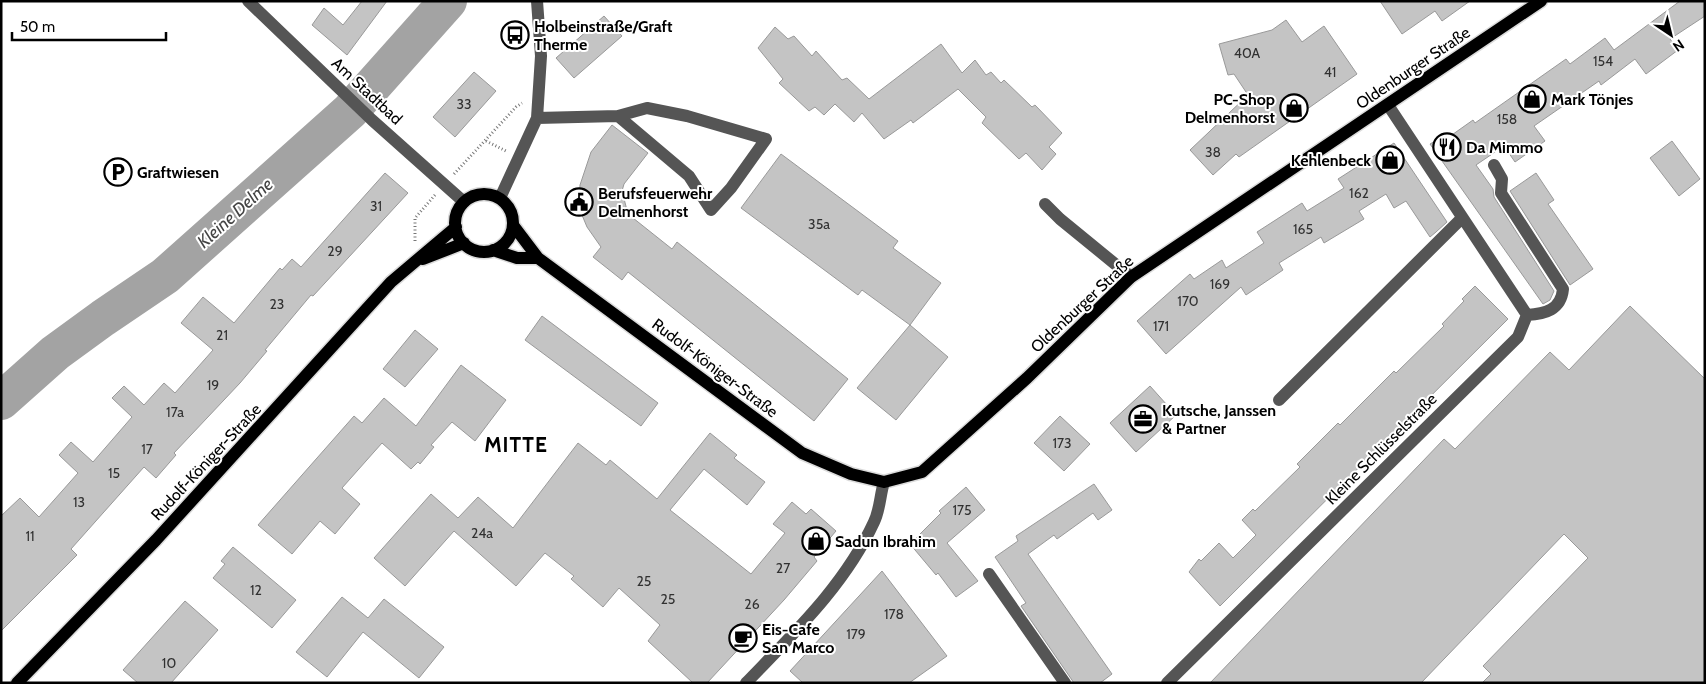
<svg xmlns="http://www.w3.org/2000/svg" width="1706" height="684" font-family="Cabin,sans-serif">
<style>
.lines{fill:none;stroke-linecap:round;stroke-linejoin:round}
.river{stroke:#a3a3a3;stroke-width:38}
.building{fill:#c4c4c4;stroke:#999}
.major-casing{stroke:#dbdbdb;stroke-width:15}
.path{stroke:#777;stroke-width:3;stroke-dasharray:1 2.5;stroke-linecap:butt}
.minor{stroke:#555;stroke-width:12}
.major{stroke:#000;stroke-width:12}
.labels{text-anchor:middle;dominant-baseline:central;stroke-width:4;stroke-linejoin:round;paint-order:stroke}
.number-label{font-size:14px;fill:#313131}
.poi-label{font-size:16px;font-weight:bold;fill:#000;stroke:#fff;text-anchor:start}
.street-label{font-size:16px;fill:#000;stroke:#fff}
.water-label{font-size:18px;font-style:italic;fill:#444;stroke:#fff}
.district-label{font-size:21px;font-weight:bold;letter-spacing:1px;fill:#000;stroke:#fff}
</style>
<rect width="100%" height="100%" fill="#fff"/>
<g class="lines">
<path class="river" d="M1,401L55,353L103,318L165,276L350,111L448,1"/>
</g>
<path class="building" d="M362,1H387L347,55L312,25L324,8L343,25Z
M1380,1H1470L1442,21L1435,11L1402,34Z
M1680,1H1705V16L1670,39L1678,50L1646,74L1635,59L1601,85L1599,81L1534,126L1545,141L1515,162L1504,146L1476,165L1493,189L1494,197L1554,291L1550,300L1543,304L1430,144L1442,137H1449L1473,120L1475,123L1566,59L1570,64L1605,38L1614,50Z
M604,16L622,36L574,78L556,58Z
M1286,20L1302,42L1324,26L1357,74L1239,157L1236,154L1213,175L1190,150L1248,95L1234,74L1228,75L1219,44L1272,30Z
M775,27L788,39L794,36L812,56L816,51L842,80L847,78L869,99L941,44L962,73L975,60L986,75L991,72L1001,83L1004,80L1032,107L1035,105L1062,133L1049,147L1056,154L1042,170L1026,153L1019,159L982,123L986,117L958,89L913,123L911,120L884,139L862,113L854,122L835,104L824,115L815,107L809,111L779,83L783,79L758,48Z
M474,72L496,91L455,137L433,117Z
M612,125L648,153L624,184L622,191L628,214L672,249L677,242L848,379L814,421L628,272L622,280L593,257L601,247L587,227L582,215L579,205L580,185L591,152Z
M1672,141L1700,179L1679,196L1650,158Z
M1394,143L1447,222L1436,232L1430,237L1406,201L1394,208L1386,194L1359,211L1364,219L1324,243L1321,237L1279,263L1283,270L1246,295L1241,287L1166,354L1137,321L1190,274L1194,279L1222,260L1226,268L1264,243L1257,232L1302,203L1307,211L1344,188L1338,179Z
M781,154L898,241L893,248L941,283L910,325L862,290L858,295L741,208Z
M385,173L408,193L313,296L311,295L265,350L267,351L240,383L174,453L176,455L156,478L144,467L71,549L77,555L1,631V516L20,498L39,517L78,473L59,455L71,442L93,462L132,417L112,398L124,386L144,405L164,383L175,393L213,350L181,323L203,297L234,323L280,268L282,270L292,259L301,267Z
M1536,173L1554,200L1548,204L1593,269L1570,285L1510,191Z
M1475,286L1508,319L1220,606L1189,572L1199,559L1201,561L1219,543L1233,558L1256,535L1242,520L1253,509L1255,511L1300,467L1297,464L1338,423L1340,425L1394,371L1396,373L1444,326L1442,324L1464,301L1462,299Z
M1630,306L1705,379V683H1482L1491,674L1483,666L1588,558L1564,534L1421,683H1210L1444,439L1455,449L1550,352L1569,370Z
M542,316L658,403L641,426L525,340Z
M910,325L948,357L896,420L857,388Z
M415,330L438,349L405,387L383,369Z
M461,365L506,400L475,441L452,422L431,445L434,447L420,464L418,462L411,469L382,443L342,488L360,504L335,534L320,521L292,554L258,525L354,416L362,423L384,398L416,426Z
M1150,386L1176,415L1136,452L1110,423Z
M1060,416L1090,444L1064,471L1034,443Z
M710,433L737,455L734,458L765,482L747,505L704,469L670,510L751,574L785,533L773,524L792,502L806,514L811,509L836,531L814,557L817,561L784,600L707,683H693L648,641L660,625L619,588L603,607L571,579L574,576L545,553L516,586L454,531L405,586L374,558L431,494L458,518L478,497L513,528L578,443L606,465L610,460L657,499Z
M1094,484L1112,510L1098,520L1093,513L1057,539L1054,535L1028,554L1112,674L1100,683H1074L1021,606L1026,603L995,557L1018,541L1016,536Z
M966,487L985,510L947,543L978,581L956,597L938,573L936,575L910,544L941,513L939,511Z
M233,547L296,600L272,628L213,578L225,564L221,561Z
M882,571L947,656L909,683H803L790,671Z
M342,597L368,618L384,599L444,647L419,678L363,632L327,677L296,652Z
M185,601L218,630L171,683H138L123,670Z"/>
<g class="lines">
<g class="major-casing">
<path id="major" d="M455 223a29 29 0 1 1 58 0a29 29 0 1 1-58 0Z
M513,225L538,258L802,453L851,474L884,482L922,472L1027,378L1131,277L1541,1
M493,250L517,258H538
M423,259L464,243
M17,683L156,540L391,282L456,227"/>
</g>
<path class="path" d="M486,141L506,151
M454,174L516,107L522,103
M415,241V218L435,195"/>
<path class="minor" d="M248,1L372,120L464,202
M537,118L618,116L689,176L711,210L731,188L766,139L687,116L647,108L618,116
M1494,165L1502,179L1501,193L1563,289C1561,310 1545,314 1527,315
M500,198L537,118L541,56L537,1
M1045,204L1060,219L1131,277
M1279,400L1462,218
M989,574L1065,683
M746,683C793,634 845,585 874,522C880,510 880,495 884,482
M1167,683L1518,337L1527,315L1388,105"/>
<use href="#major" class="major"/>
</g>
<defs>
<g id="bus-ring" transform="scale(1.4375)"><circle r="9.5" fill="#fff" stroke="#000" stroke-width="1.5"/><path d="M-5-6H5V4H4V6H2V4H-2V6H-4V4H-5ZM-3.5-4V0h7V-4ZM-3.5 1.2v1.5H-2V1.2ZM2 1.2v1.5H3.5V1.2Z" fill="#000"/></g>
<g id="shop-ring" transform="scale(1.4375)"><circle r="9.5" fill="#fff" stroke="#000" stroke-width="1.5"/><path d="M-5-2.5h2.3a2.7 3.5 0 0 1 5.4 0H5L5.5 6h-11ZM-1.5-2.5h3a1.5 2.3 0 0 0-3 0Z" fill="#000"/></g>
<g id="restaurant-ring" transform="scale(1.4375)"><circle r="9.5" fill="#fff" stroke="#000" stroke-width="1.5"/><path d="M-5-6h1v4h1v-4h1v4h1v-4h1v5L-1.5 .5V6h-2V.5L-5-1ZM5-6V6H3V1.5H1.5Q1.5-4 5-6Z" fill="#000"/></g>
<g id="parking-ring" transform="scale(1.4375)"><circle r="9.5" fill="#fff" stroke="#000" stroke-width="1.5"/><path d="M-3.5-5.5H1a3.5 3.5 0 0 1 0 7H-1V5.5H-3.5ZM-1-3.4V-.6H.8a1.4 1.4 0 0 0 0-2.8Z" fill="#000"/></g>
<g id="civic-ring" transform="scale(1.4375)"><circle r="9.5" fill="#fff" stroke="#000" stroke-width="1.5"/><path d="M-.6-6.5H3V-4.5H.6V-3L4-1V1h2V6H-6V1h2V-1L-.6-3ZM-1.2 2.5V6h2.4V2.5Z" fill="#000"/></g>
<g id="office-ring" transform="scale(1.4375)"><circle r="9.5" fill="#fff" stroke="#000" stroke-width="1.5"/><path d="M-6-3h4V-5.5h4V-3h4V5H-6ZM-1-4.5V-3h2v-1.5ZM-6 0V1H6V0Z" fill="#000"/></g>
<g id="cafe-ring" transform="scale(1.4375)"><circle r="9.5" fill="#fff" stroke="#000" stroke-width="1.5"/><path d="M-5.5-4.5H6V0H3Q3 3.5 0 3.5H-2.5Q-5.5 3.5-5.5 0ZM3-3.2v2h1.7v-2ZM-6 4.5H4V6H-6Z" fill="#000"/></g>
</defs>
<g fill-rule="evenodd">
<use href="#bus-ring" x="515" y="35"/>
<use href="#shop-ring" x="1532" y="99"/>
<use href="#shop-ring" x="1294" y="108"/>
<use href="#restaurant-ring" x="1447" y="147"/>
<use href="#shop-ring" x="1390" y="160"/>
<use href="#parking-ring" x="118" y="172"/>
<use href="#civic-ring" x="579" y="202"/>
<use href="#office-ring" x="1143" y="419"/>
<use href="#shop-ring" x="816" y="541"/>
<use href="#cafe-ring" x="743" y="638"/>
</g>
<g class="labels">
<g class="number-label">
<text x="1247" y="53">40A</text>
<text x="1603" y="61">154</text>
<text x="1330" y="72">41</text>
<text x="464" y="104">33</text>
<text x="1507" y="119">158</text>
<text x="1213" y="152">38</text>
<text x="1359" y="193">162</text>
<text x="376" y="206">31</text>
<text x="819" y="224">35a</text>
<text x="1303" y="229">165</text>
<text x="335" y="251">29</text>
<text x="1220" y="284">169</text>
<text x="1188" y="301">170</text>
<text x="277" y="304">23</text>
<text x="1161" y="326">171</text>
<text x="222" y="335">21</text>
<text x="213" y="385">19</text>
<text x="175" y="412">17a</text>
<text x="1062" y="443">173</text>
<text x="147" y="449">17</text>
<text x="114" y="473">15</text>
<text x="79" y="502">13</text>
<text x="962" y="510">175</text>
<text x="482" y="533">24a</text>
<text x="30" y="536">11</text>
<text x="783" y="568">27</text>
<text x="644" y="581">25</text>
<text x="256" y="590">12</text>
<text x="668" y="599">25</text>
<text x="752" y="604">26</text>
<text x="894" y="614">178</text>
<text x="856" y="634">179</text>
<text x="169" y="663">10</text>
</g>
<g class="poi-label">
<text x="534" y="26">Holbeinstraße/Graft<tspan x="534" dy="18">Therme</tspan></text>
<text x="1275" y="99" text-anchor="end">PC-Shop<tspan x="1275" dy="18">Delmenhorst</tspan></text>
<text x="1551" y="99">Mark Tönjes</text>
<text x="1466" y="147">Da Mimmo</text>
<text x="1371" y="160" text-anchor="end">Kehlenbeck</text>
<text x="137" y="172">Graftwiesen</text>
<text x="598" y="193">Berufsfeuerwehr<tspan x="598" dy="18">Delmenhorst</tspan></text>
<text x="1162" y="410">Kutsche, Janssen<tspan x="1162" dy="18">&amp; Partner</tspan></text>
<text x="835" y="541">Sadun Ibrahim</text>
<text x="762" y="629">Eis-Cafe<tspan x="762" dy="18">San Marco</tspan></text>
</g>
<g class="street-label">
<text transform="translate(1413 68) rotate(-34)">Oldenburger Straße</text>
<text transform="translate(367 91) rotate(43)">Am Stadtbad</text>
<text transform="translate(1082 304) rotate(-43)">Oldenburger Straße</text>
<text transform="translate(715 368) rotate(37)">Rudolf-Königer-Straße</text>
<text transform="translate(1381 449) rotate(-45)">Kleine Schlüsselstraße</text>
<text transform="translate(206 462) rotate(-47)">Rudolf-Königer-Straße</text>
</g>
<g class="water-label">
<text transform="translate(235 213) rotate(-42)">Kleine Delme</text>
</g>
<g class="district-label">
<text x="516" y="444">MITTE</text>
</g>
</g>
<rect width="1706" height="684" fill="none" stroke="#000000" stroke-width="5"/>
<g transform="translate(1671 35) rotate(145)" stroke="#ffffff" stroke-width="4" paint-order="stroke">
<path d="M0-4L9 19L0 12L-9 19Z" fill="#000000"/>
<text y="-8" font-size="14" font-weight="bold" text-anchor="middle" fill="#000000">N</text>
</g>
<path d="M12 32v8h154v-8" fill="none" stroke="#000000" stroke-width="2.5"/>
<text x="20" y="32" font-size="15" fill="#000000" stroke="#ffffff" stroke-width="4" paint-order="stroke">50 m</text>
</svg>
